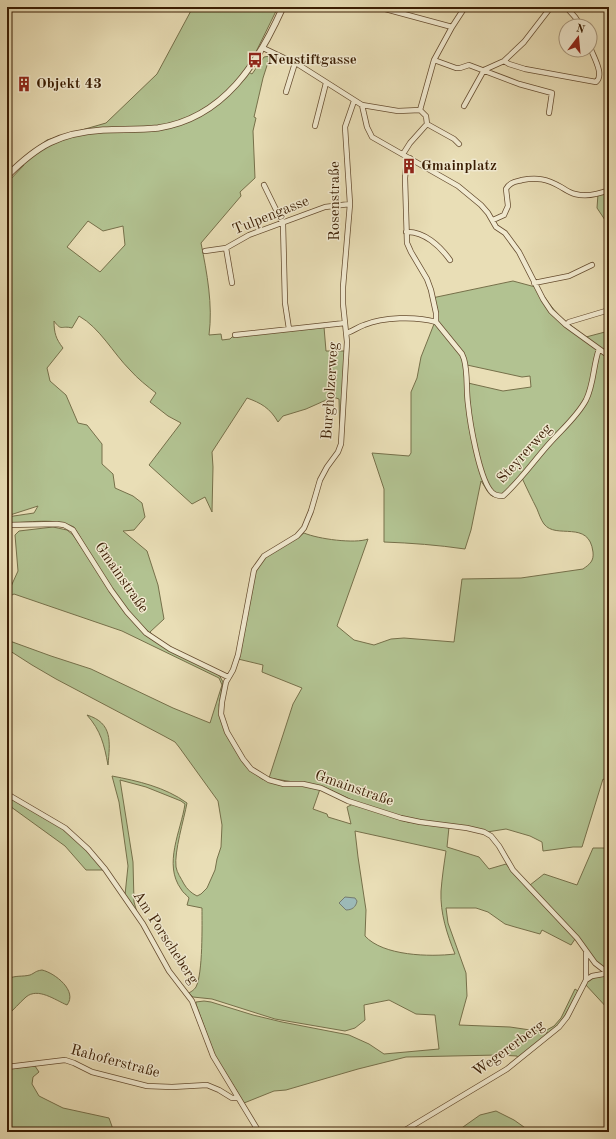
<svg xmlns="http://www.w3.org/2000/svg" width="616" height="1139" font-family="'Old Standard TT',serif">
<style>
.green{fill:#b2c291;stroke:#76704a;fill-rule:evenodd}
.water{fill:#9cbab8;stroke:#757b70}
.lines{fill:none;stroke-linecap:round;stroke-linejoin:round}
.minor-casing{stroke:#664d30;stroke-width:6}
.tertiary-casing{stroke:#664d30;stroke-width:7}
.minor{stroke:#f1ead0;stroke-width:4.5}
.tertiary{stroke:#f1ead0;stroke-width:5.5}
.labels{text-anchor:middle;dominant-baseline:central;stroke-width:3;stroke-linejoin:round;paint-order:stroke}
.poi-label{font-size:15px;font-weight:bold;fill:#3a1d03;stroke:#f1ead0;text-anchor:start}
.street-label{font-size:15px;fill:#3a1d03;stroke:#f1ead0}
</style>
<rect width="100%" height="100%" fill="#e9deb6"/>
<filter id="stains"><feTurbulence type="fractalNoise" baseFrequency=".005" numOctaves="4"/><feColorMatrix values="0 0 0 0 .2 0 0 0 0 .09 0 0 0 0 .02 0 0 0 .5 -.17"/></filter>
<radialGradient id="worn" r=".72"><stop offset=".6" stop-color="#630" stop-opacity="0"/><stop offset="1" stop-color="#630" stop-opacity=".3"/></radialGradient>
<path class="green" d="M193,7H278L253,58L245,70L252,74L264,57L270,56L263,78L254,117L256,118L253,131L255,178L240,192L241,196L201,243C207,273 213,305 209,335L221,334L222,340L230,339L232,337L324,327L326,351H345L340,440L339,399L333,397L306,409L283,416L278,422C270,408 261,403 247,398L212,452L213,467L212,512L205,497L192,504L149,465L181,423L168,416L150,402L156,393C147,386 138,379 130,370C113,353 100,328 79,316L72,328C61,325 62,332 54,321C54,333 56,339 63,348L47,368L50,381L66,395L78,423L87,425L102,444V464L113,474L115,488L133,496L142,503L145,517L134,530L123,531L147,551L158,585L164,619L150,632L155,637C121,611 97,564 74,527C54,517 29,523 7,523V517L34,513L38,506L7,516V183L24,165L17,163L47,140L106,123L157,74ZM88,221L103,231L123,226L125,245L100,272L67,247Z
M609,193V240L607,223L597,208L598,194Z
M513,281L539,288C553,312 563,320 586,337L605,332L609,330V782L603,779L582,847H573L543,851L542,842L530,836L506,829L487,832L421,821L397,815L356,802L324,787L269,778L293,704L302,688L262,672L263,665L238,659L255,572C258,567 260,562 264,559C276,547 292,543 304,533C318,539 355,544 368,539L337,626L354,640L374,645L391,639L404,638L454,642L462,579L521,578L583,569C590,564 594,561 593,552C589,519 556,540 544,524C541,520 539,514 537,509C532,499 527,489 522,478L504,497C488,499 489,492 481,481L471,530L465,549C438,545 411,543 384,542V489L372,453L409,456L411,453V392L417,378L421,357L434,324L435,313L432,298ZM467,365L522,377L530,376L531,387L503,391L468,383Z
M53,527L67,530L73,535L123,609L143,632L154,641L175,653L218,673L223,682L219,705L221,721L250,770L262,779L274,783L307,786L320,789L313,809L327,814L328,817L351,824L347,807L353,804L408,822L449,827L447,847L479,857L489,869L506,864L527,888L575,939L571,945L542,930L540,934L515,927L505,924L488,912L476,908H446L448,923L466,973L467,996L459,1025L510,1027L537,1031H545L554,1026L561,1018L575,989L578,991L563,1019L560,1024L549,1033L547,1032L546,1036L518,1058L517,1056L498,1055L406,1057L358,1069L286,1090L274,1091L244,1103L214,1054L196,1004V1002L204,1001L211,1002L253,1015L282,1022L349,1035L369,1044L384,1054L439,1049L435,1015L416,1014L389,1000L364,1005L365,1020L355,1028L345,1031L275,1019L212,999L193,997L189,993C192,991 194,990 196,987C203,973 202,925 202,908L187,905L189,898C187,895 183,893 181,889C163,864 181,831 185,804L181,801L146,787L120,780L133,862L134,902L137,912L125,895L128,866L119,802L112,776C138,781 165,787 187,803C184,819 174,852 176,867C177,873 181,878 184,884C187,889 191,893 197,896L201,894L207,888L215,870L217,859L221,847L222,825L218,801L179,747L175,742L164,736L56,679L32,665L7,649V640L51,656L91,669L173,708L210,723L222,685L219,678L122,631L14,594L12,595L8,593L18,571L15,535L19,531ZM355,831L446,851C444,864 442,878 441,891C440,913 447,934 455,954C430,957 383,956 365,936L366,910L358,857Z
M87,715C113,723 110,742 108,765C104,744 101,731 87,715Z
M7,796L66,830L85,848L104,870H86L65,846L7,804Z
M593,848H609V971L600,965L593,958L530,885L544,874L577,885Z
M42,970C55,973 78,991 67,1005C55,1000 38,987 26,997C19,1003 14,1010 7,1015V979C16,975 22,977 30,975C35,973 35,971 42,970Z
M606,975H609V1010L585,984L593,978Z
M35,1066L39,1072L33,1077L32,1084L39,1096L63,1108L109,1118L114,1132H7V1069Z
M496,1111L514,1120L531,1132H456L480,1115Z"/>
<path class="water" d="M345,897L355,898L357,901C356,907 352,910 346,910L339,903Z"/>
<g class="lines">
<g class="minor-casing">
<path id="minor" d="M378,7L452,27
M566,7L575,17L581,26
M263,48L299,65L362,105L398,111L420,110
M434,60L456,68H460L469,65L519,84L552,93L549,113
M504,61L509,64L525,69L596,82C605,75 593,56 590,47
M484,70L504,61L524,42L551,7
M286,92L295,63
M354,101L345,127L350,204L343,287V304L347,342L341,444L338,452L327,467L320,480L311,511L304,528L297,536L264,556L254,570L238,655L233,670L226,682L222,702L221,714L227,732L243,759L251,769L269,780L284,784H303L321,788L348,801L401,818L420,822L467,828L484,832L491,836L499,846L513,870L577,938L595,963L608,973
M362,105L367,127L372,137L458,186L481,205L488,213L496,227L505,233L519,252L543,299L551,311L566,325L609,356
M464,106L484,70
M420,110L434,60L452,27L465,7
M427,124L454,139L459,144
M315,126L326,83
M403,154L410,143L427,124L426,116L420,110
M410,158L406,168L405,178L407,243L411,252L427,279L431,290L436,313V322
M264,185L283,224L285,303L289,329
M493,220L504,215L508,206L506,189C510,182 515,182 522,180C537,177 547,179 561,187C566,190 570,193 575,194C586,197 599,194 609,190
M406,232C424,231 440,246 450,260
M226,248L232,283
M205,251L226,248L249,235L325,207L350,204
M534,283L569,276L592,265
M436,322L462,354L464,359C468,373 466,390 468,404C470,424 479,475 490,490C493,495 498,496 503,496C520,481 533,462 548,445C561,430 577,417 586,400C594,384 593,366 599,349
M566,325L569,322L609,310
M347,333C353,331 358,327 364,325C383,317 416,316 436,322
M235,335L345,323
M7,525L57,524L64,525L73,530L111,590L127,612L146,633L170,649L228,677
M7,794L65,828L88,849L105,869L143,924L169,971L192,1001L213,1056L259,1132
M586,980L592,976L609,973
M7,1067L65,1060L74,1063L92,1072L147,1086L172,1087L207,1085L219,1090L232,1098H238
M402,1132L507,1069L559,1027L567,1017L586,980V952"/>
</g>
<g class="tertiary-casing">
<path id="tertiary" d="M7,176C38,145 59,133 103,130C121,129 139,130 158,128C224,118 258,63 283,7"/>
</g>
<use href="#minor" class="minor"/>
<use href="#tertiary" class="tertiary"/>
</g>
<defs>
<g id="bus-bare" transform="scale(1.2)"><path d="M-5-6H5V4H4V6H2V4H-2V6H-4V4H-5ZM-3.5-4V0h7V-4ZM-3.5 1.2v1.5H-2V1.2ZM2 1.2v1.5H3.5V1.2Z" fill="#8f2418" stroke="#f1ead0" stroke-width="2.5" paint-order="stroke"/></g>
<g id="building-bare" transform="scale(1.2)"><path d="M-4-6H4V6H1V3H-1V6H-4ZM-2.5-4.3h1.7v1.8h-1.7ZM.8-4.3h1.7v1.8H.8ZM-2.5-1h1.7V.8h-1.7ZM.8-1h1.7V.8H.8Z" fill="#8f2418" stroke="#f1ead0" stroke-width="2.5" paint-order="stroke"/></g>
</defs>
<g fill-rule="evenodd">
<use href="#bus-bare" x="255" y="60"/>
<use href="#building-bare" x="24" y="84"/>
<use href="#building-bare" x="409" y="166"/>
</g>
<g class="labels">
<g class="poi-label">
<text x="267" y="60">Neustiftgasse</text>
<text x="36" y="84">Objekt 43</text>
<text x="421" y="166">Gmainplatz</text>
</g>
<g class="street-label">
<text transform="translate(335 201) rotate(-90)">Rosenstraße</text>
<text transform="translate(271 216) rotate(-22)">Tulpengasse</text>
<text transform="translate(331 391) rotate(-86)">Burgholzerweg</text>
<text transform="translate(525 454) rotate(-48)">Steyrerweg</text>
<text transform="translate(121 578) rotate(55)">Gmainstraße</text>
<text transform="translate(354 789) rotate(19)">Gmainstraße</text>
<text transform="translate(165 938) rotate(57)">Am Porscheberg</text>
<text transform="translate(509 1049) rotate(-36)">Wegererberg</text>
<text transform="translate(115 1062) rotate(15)">Rahoferstraße</text>
</g>
</g>
<rect width="616" height="1139" fill="none" stroke="#e9deb6" stroke-width="24"/>
<rect x="8" y="8" width="600" height="1123" fill="none" stroke="#3a1d03" stroke-width="2"/>
<rect x="12" y="12" width="592" height="1115" fill="none" stroke="#3a1d03"/>
<g transform="translate(578 38) rotate(16)"><circle r="19" fill="#f1ead0" stroke="#a8987e"/>
<path d="M0-3L7 15L0 10L-7 15Z" fill="#8f2418"/>
<text y="-6" font-size="11" font-weight="bold" text-anchor="middle" fill="#3a1d03">N</text>
</g>
<rect width="100%" height="100%" filter="url(#stains)"/>
<rect width="100%" height="100%" fill="url(#worn)"/>
</svg>
